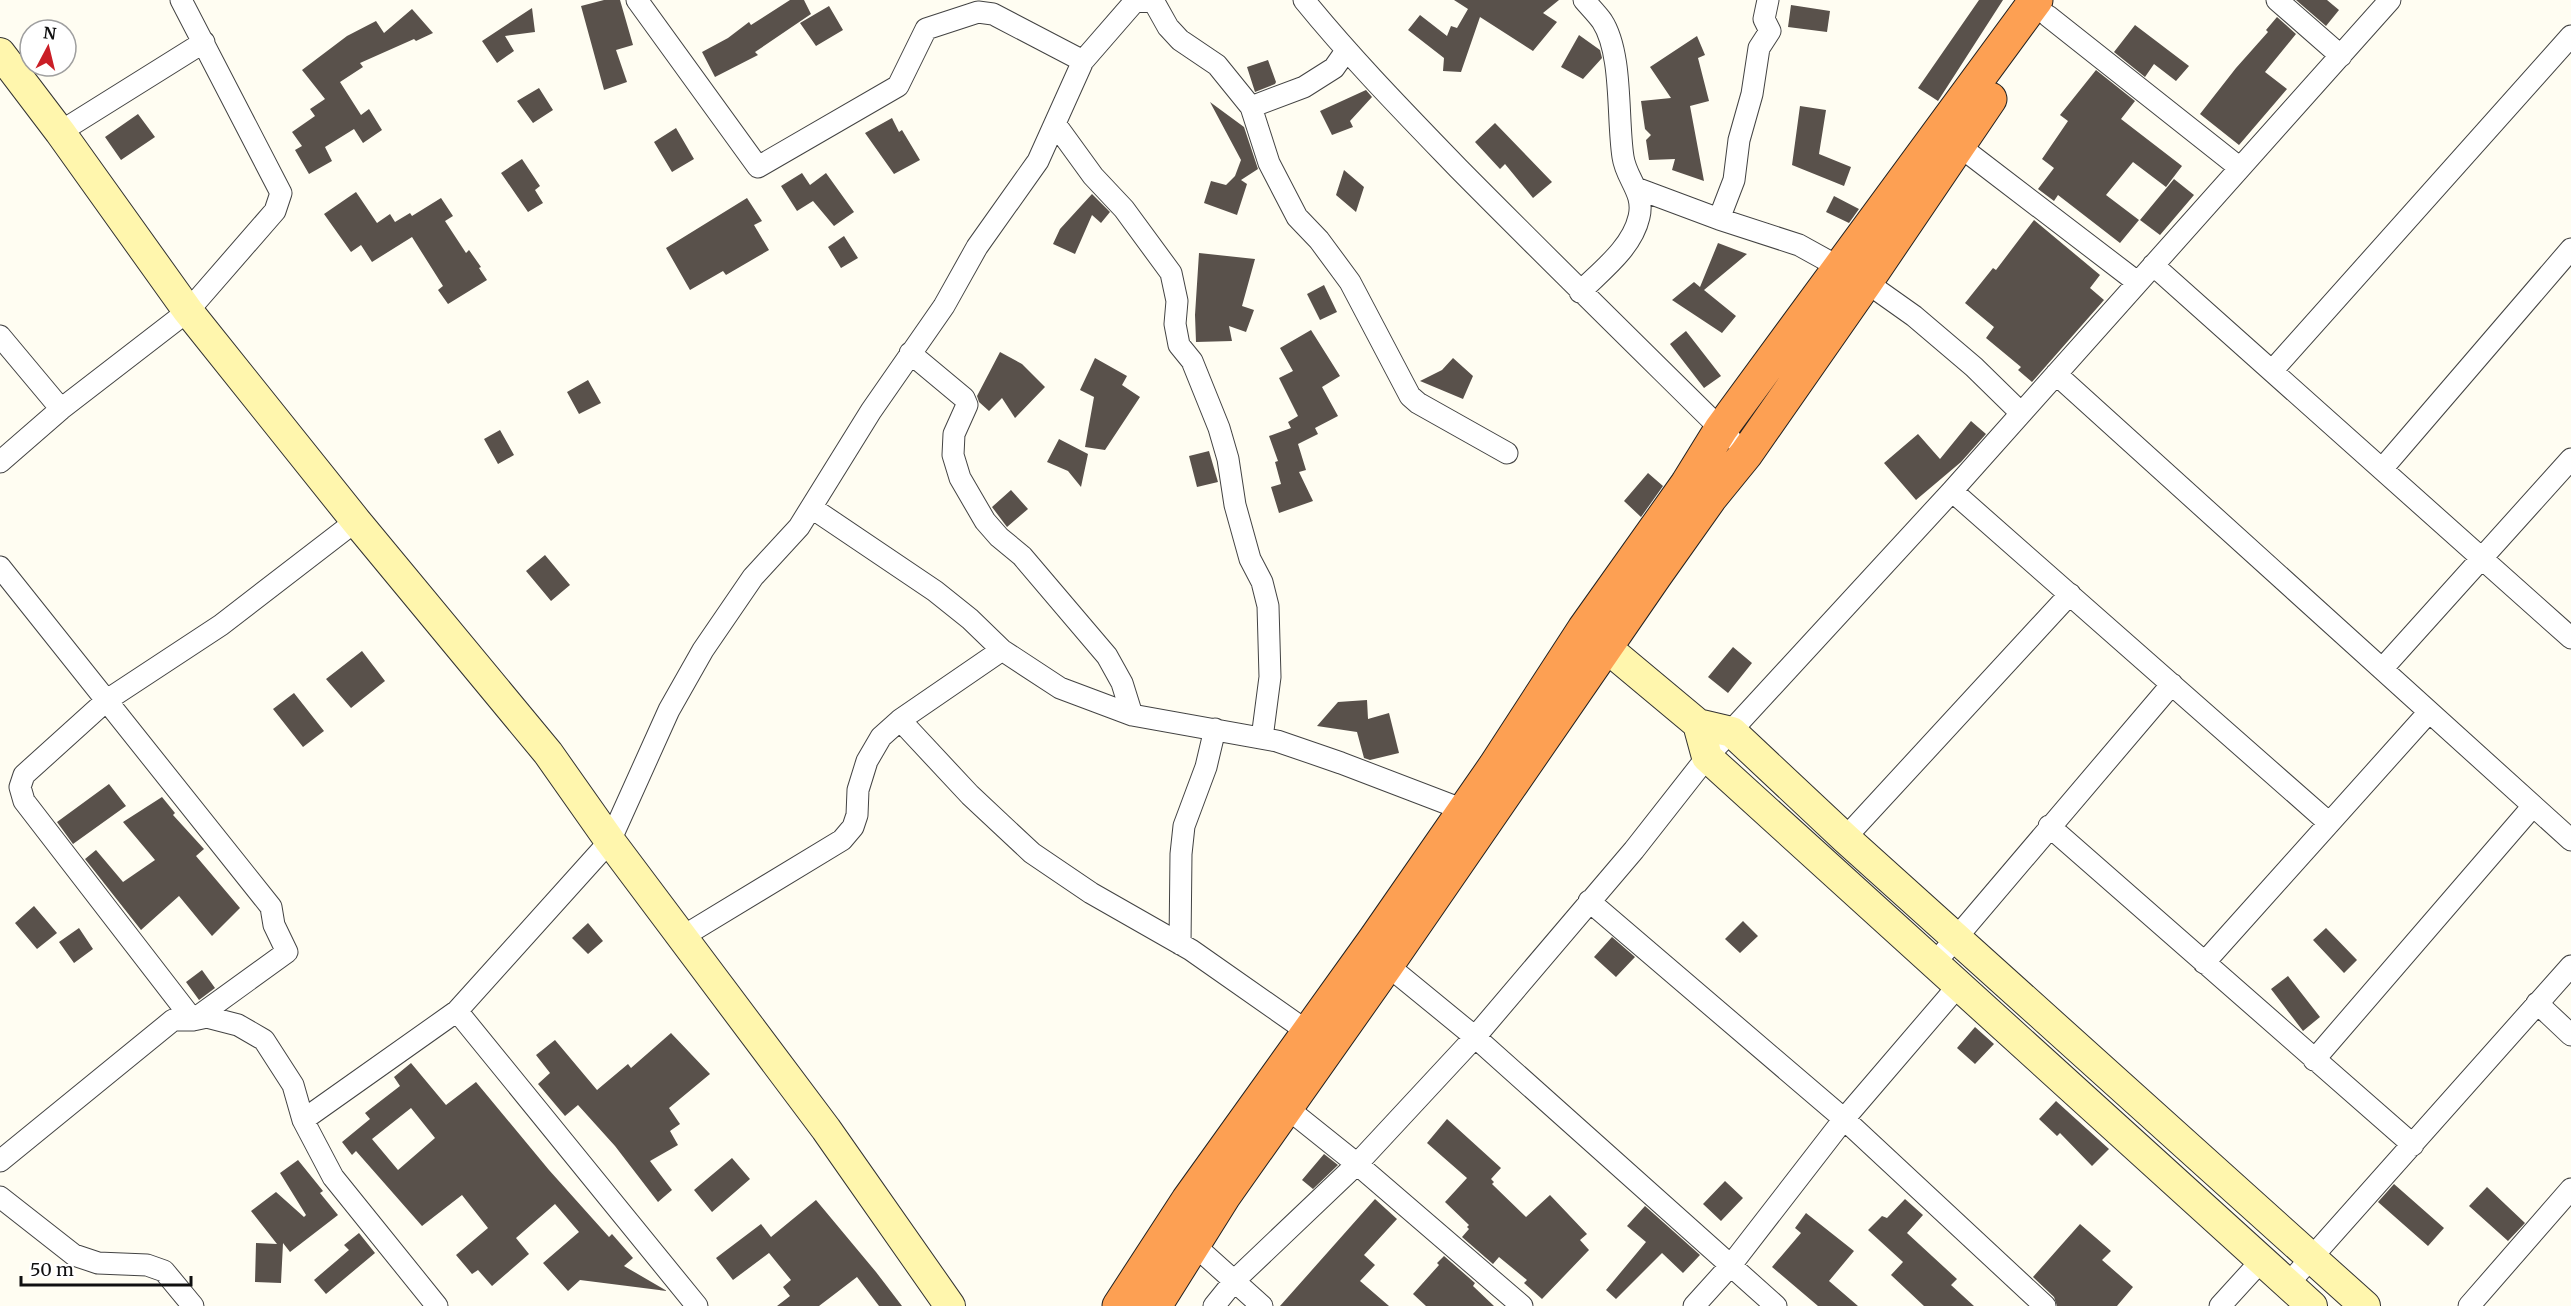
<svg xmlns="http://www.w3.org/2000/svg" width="2571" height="1306" font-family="Merriweather,serif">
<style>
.building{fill:#59514b;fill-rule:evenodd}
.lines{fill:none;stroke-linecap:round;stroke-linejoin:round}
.street-casing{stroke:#434343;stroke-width:23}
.secondary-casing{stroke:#323232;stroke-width:32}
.highway-casing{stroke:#212121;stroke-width:35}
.street{stroke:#fff;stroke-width:21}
.secondary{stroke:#fff6ad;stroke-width:30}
.highway{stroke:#fda053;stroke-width:33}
</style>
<rect width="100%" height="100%" fill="#fffdf2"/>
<path class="building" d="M604,0H620L633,45L616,50L627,82L604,90L581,6Z
M790,0H804L811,14L755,52L758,55L715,77L702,52L728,38L749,22L751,25Z
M1454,0H1559L1543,13L1557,22L1533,51L1480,17L1461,72L1443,71L1444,58L1408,30L1420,15L1447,36L1451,26L1457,28L1468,9Z
M1979,0H2003L1938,101L1918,88Z
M2296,0H2327L2339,10L2326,26Z
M1791,5L1830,11L1827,32L1788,27Z
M829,6L843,30L816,46L800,23Z
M532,8L535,32L505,36L514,51L497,63L482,41Z
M412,9L433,33L416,41L414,39L360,63L363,67L340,82L361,115L369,109L382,130L363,143L354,129L325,147L332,161L309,174L295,150L302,146L292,132L315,116L310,109L325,99L302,70L347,36L376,21L384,33Z
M2277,17L2296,34L2265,72L2287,89L2239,145L2200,114L2236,68L2268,32L2266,30Z
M2135,25L2189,66L2176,81L2154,64L2145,77L2114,52Z
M1579,35L1600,50L1602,58L1583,79L1561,67Z
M1697,36L1705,55L1698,58L1709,101L1690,106L1704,181L1672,170L1675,159L1649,160L1646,140L1651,135L1645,129L1641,101L1671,98L1650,67Z
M1268,60L1276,82L1275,84L1255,92L1247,67Z
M2096,70L2135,101L2121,119L2182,166L2166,187L2133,162L2106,195L2139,220L2120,243L2058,195L2054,201L2038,189L2054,168L2042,159L2068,121L2060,115Z
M539,88L553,110L533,123L517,101Z
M1366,90L1372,97L1350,121L1353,127L1332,135L1320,111Z
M1210,102L1244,127L1258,169L1241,180L1247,184L1237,215L1204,203L1211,181L1226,185L1235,176L1241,160Z
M1800,106L1826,110L1819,154L1851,167L1844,186L1792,165Z
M138,114L155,137L121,160L105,137Z
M892,118L899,132L902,130L920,160L894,174L865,133Z
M1495,123L1552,182L1533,198L1505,164L1500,169L1475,142Z
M676,128L694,159L672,172L654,142Z
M522,159L540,186L535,190L543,203L528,212L501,173Z
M1344,170L1364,187L1356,212L1336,195Z
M802,173L810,185L826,173L854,212L834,226L813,201L797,211L781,186Z
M2174,179L2194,195L2160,235L2140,220Z
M356,192L377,223L390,214L395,222L410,213L412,216L441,198L453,216L445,221L466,253L469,250L481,267L479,268L487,280L448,304L438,290L443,286L412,237L372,262L361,245L351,252L324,214Z
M1092,194L1110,212L1101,223L1092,215L1075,254L1053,244L1060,229Z
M1834,196L1859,209L1849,223L1826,212Z
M747,198L762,221L754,225L769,250L726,275L723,271L690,290L666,248Z
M2034,220L2100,275L2090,288L2104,300L2032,382L2018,370L2021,367L1986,338L1994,327L1965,303L1993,268L1996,270Z
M844,236L858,258L841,268L828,247Z
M1718,243L1747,254L1704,290L1736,316L1722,333L1672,300L1694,282L1700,287Z
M1199,253L1255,259L1242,306L1254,310L1246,332L1229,326L1232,341L1196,342L1195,315Z
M1324,285L1337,312L1320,320L1307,294Z
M1311,330L1340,376L1322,387L1338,416L1315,428L1318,434L1298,444L1306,470L1299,472L1313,501L1279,513L1271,487L1281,484L1275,462L1278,461L1269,436L1291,428L1288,422L1298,416L1279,378L1293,371L1280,348Z
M1686,331L1721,376L1704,388L1670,344Z
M1000,352L1022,364L1045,387L1015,418L1002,398L989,411L979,402L977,396Z
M1095,358L1127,376L1122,385L1140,397L1105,450L1085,447L1094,397L1080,390Z
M1453,358L1473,376L1463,399L1420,381L1442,370Z
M588,380L601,403L579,414L567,392Z
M1971,421L1986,434L1961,462L1916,500L1884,463L1918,434L1940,459Z
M500,430L514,455L498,464L484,439Z
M1059,439L1088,454L1081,487L1068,471L1047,462Z
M1209,451L1218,482L1197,487L1189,456Z
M1648,473L1663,486L1641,517L1624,501Z
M1011,490L1028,509L1007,527L992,507Z
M545,555L570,585L551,601L526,571Z
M1733,647L1752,663L1728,693L1708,677Z
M362,651L385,681L351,708L326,679Z
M294,693L324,731L303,747L273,709Z
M1367,700L1368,719L1389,713L1399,753L1370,760L1364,758L1357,732L1317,726L1338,702Z
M109,784L126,806L73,844L57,822Z
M162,797L175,813L173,815L204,849L196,856L240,908L212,936L179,896L141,930L85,859L96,850L123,882L155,860L123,822Z
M34,906L57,933L37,949L15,923Z
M1743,921L1758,936L1740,953L1725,939Z
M588,923L603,941L588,954L572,938Z
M79,928L93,949L74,963L59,942Z
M2326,928L2357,960L2344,973L2313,940Z
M1612,937L1635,957L1616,977L1594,957Z
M202,970L215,988L199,1000L186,982Z
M2288,976L2320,1017L2303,1031L2271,989Z
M1975,1027L1994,1044L1975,1064L1957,1048Z
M671,1033L710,1074L669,1108L680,1124L670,1131L678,1145L650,1161L672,1190L658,1202L615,1146L578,1105L565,1116L538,1084L550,1073L536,1055L555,1040L597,1090L628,1064L631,1068Z
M411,1063L446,1105L476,1082L549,1170L609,1237L612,1234L633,1258L624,1266L667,1291L580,1280L568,1291L543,1263L579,1232L555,1204L516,1238L529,1254L492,1286L478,1270L472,1274L456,1255L488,1228L462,1195L422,1226L356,1151L352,1155L342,1142L370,1119L365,1113L400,1086L394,1077ZM411,1108L435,1138L398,1170L372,1139Z
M2056,1101L2109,1149L2092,1166L2060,1133L2057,1136L2039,1119Z
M1447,1119L1501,1168L1491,1179L1494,1182L1492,1184L1526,1217L1550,1195L1587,1234L1580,1240L1589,1250L1542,1299L1524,1283L1527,1280L1499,1257L1493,1264L1462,1237L1469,1229L1467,1227L1469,1225L1445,1202L1467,1178L1427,1143Z
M1324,1154L1338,1165L1313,1189L1302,1180Z
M732,1158L750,1179L712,1212L694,1190Z
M298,1160L323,1191L320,1193L338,1215L290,1252L283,1243L281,1283L255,1282L256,1243L277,1244L251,1211L276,1192L304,1217L306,1215L280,1173Z
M1725,1181L1743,1198L1721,1221L1703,1204Z
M2394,1184L2444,1228L2428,1246L2378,1202Z
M2487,1187L2525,1223L2508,1241L2469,1206Z
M1375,1199L1397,1219L1364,1255L1375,1265L1360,1281L1389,1306H1280Z
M1905,1199L1923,1215L1907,1233L1957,1279L1951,1285L1974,1306H1924L1891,1275L1903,1262L1868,1230L1882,1216L1887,1218Z
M816,1200L876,1272L902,1306H879L857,1277L819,1306H777L790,1296L783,1287L791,1280L769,1253L733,1280L716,1258L761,1224L771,1237Z
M1645,1206L1700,1255L1683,1273L1662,1253L1616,1299L1606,1290L1646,1242L1627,1226Z
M1806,1213L1854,1251L1829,1281L1858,1306H1818L1772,1267L1801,1233L1795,1228Z
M2080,1224L2111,1251L2102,1260L2133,1287L2117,1306H2057L2054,1297L2033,1277Z
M359,1233L375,1253L326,1294L314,1280L349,1250L344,1245Z
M1444,1256L1475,1283L1473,1286L1494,1306H1426L1413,1294L1439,1265L1437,1263Z"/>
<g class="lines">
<g class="street-casing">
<path id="street" d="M637,0L758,167L898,86L926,29L978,12L993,14L1083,61
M1136,0L1154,2L1168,27L1180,40L1217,65L1251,107L1269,163L1297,217L1319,240L1350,282L1410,396L1418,403L1507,453
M1304,0C1352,59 1405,113 1458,168C1548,259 1639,348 1730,438
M2277,0L2341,56
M2048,16L2240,168
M1251,107L1304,87L1334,68L1346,51
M1056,125L1093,176L1124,209L1171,273L1177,301L1175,324L1179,345L1192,361L1219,428L1228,459L1235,505L1250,559L1262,582L1268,606L1270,677L1262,738
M60,132L204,42
M1958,145L2137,282
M1636,188L1719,219L1799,245L1866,282L1914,316L1974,367L2021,413
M1719,219L1734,180L1739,140L1752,94L1759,48L1770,31L1764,19L1768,0
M2153,265L2571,638
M1580,292C1601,271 1632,248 1639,217C1645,193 1626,179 1623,157C1617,119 1623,53 1602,21C1597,14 1590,7 1584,0
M0,336L61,409
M910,353L964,398L967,405L954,434L953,455L960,478L985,521L999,537L1022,556L1107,656L1122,683L1132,715
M2272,371L2571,36
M2056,374L2571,840
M0,462L61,409L188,311L275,211L281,193L181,0
M2382,469L2571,249
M1952,491L2329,823
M812,508L935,591L970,619L1002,650L1060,688L1132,715L1277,741L1341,763L1464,810
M0,567L271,907L274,925L287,952L193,1020
M2382,669L2571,459
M900,720L970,795L1032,853L1091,893L1191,950L1308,1032
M2049,826L2413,1145
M1845,838L2070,594
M1589,901L1844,1119L2045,1306
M682,937L842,840L853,827L857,815L858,790L867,761L881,737L900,720L1002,650
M1180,944L1181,854L1184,826L1206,767L1215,729
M2204,963L2429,712
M1934,964L2172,684
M1387,965L1475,1037L1776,1306
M2537,1003L2571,1035
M457,1011L697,1306
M193,1020L24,801L20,787L24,775L107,700L221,625L356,521
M2314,1060L2533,806
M1287,1108L1357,1164L1522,1306
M303,1120L457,1011L610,841L669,710L703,650L753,577L799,527L871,411L944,306L977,247L1038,161L1083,61L1136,0
M0,1161L173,1020H193L207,1017L238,1025L264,1040L293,1085L303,1120L333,1177L437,1306
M0,1197L74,1255L98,1263L147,1265L164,1271L193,1306
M1193,1244L1262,1306
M2288,1284L2571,966
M1214,1306L1235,1280L1357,1164L1475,1037L1634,850L1707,757L1952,491L2390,0
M1694,1306L1731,1265L1844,1119L1958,986
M2220,1306L2261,1261
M2469,1306L2571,1189"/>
</g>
<g class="secondary-casing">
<path id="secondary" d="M0,53L60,132L188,311L356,521L548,753L610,841L826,1129L950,1306
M1589,633L1698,724L1732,732L1845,838L2365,1306
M1698,724L1707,757L2312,1306"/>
</g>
<g class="highway-casing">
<path id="highway" d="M1119,1306L1188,1200L1375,939L1495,766L1584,629L1687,484L1721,429L2036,0
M1155,1306L1224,1196L1387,965L1655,576L1711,497L1746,454L1866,282L1990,99"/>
</g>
<use href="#street" class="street"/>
<use href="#secondary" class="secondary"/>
<use href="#highway" class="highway"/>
</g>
<g transform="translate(48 48) rotate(7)"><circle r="28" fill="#ffffff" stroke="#9f9f9f" stroke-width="1.5"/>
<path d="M0-4.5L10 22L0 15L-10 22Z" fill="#ca1e26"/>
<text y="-9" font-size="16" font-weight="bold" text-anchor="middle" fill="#101010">N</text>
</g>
<path d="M21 1276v9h170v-9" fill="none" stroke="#101010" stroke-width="3"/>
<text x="30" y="1276" font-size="18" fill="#101010" stroke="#ffffff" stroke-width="4.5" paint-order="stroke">50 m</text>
</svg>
